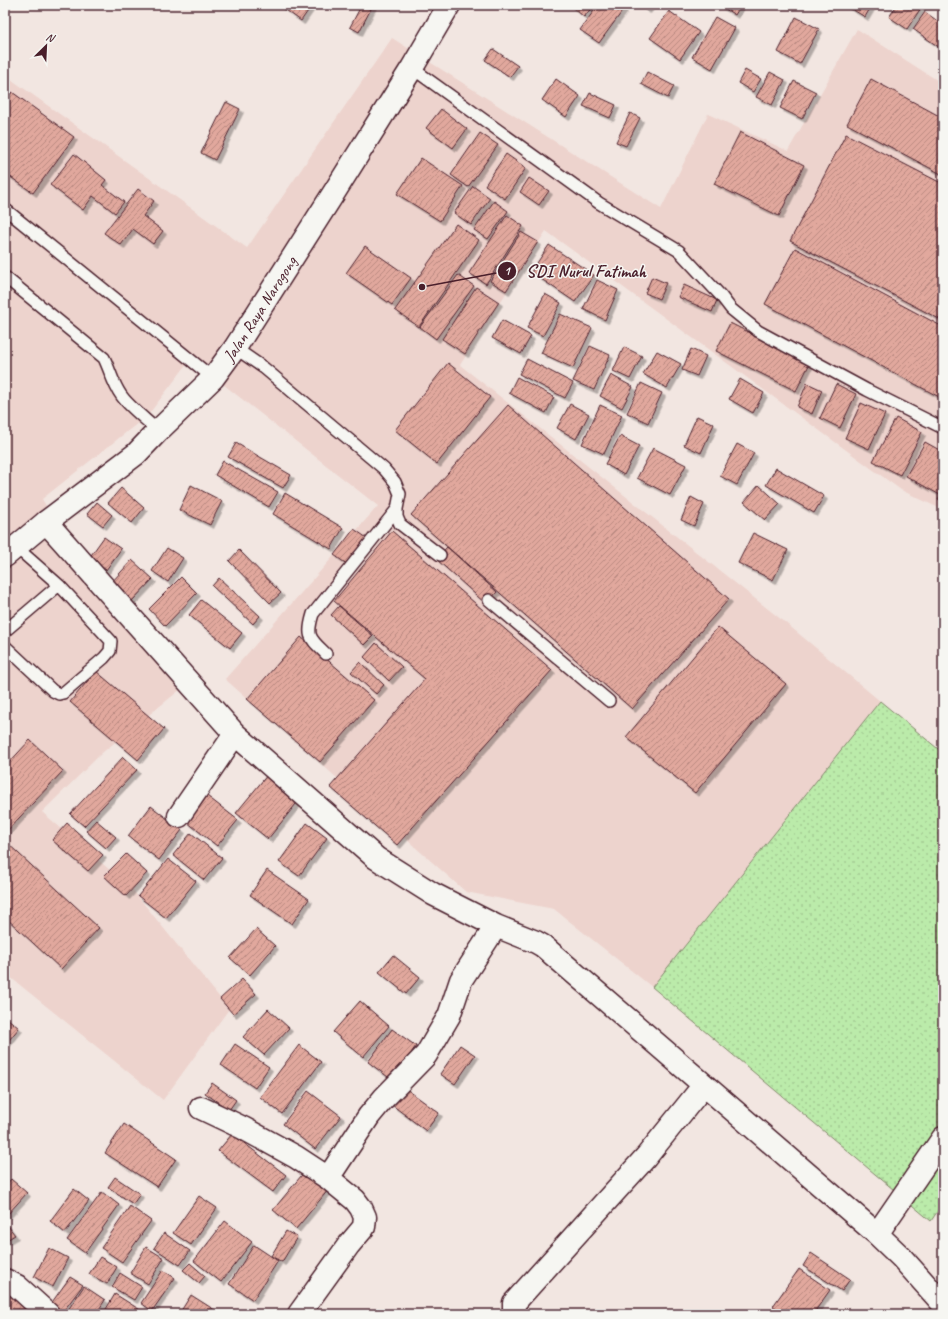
<svg xmlns="http://www.w3.org/2000/svg" width="948" height="1319" font-family="Caveat,sans-serif">
<style>
.built{fill:#edd3cd}
.grass{fill:url(#grass-dots);stroke:#82856a}
.building{fill:url(#building-hatch);stroke:#4a1f2b;filter:url(#shadow)}
.lines{fill:none;stroke-linecap:round;stroke-linejoin:round}
.lane-casing{stroke:#4a1f2b;stroke-width:14}
.street-casing{stroke:#4a1f2b;stroke-width:25}
.primary-casing{stroke:#4a1f2b;stroke-width:25}
.lane{stroke:#f6f6f2;stroke-width:11}
.street{stroke:#f6f6f2;stroke-width:22}
.primary{stroke:#f6f6f2;stroke-width:22}
.labels{text-anchor:middle;dominant-baseline:central;stroke-width:3;stroke-linejoin:round;paint-order:stroke}
.street-label{font-size:17px;fill:#4a1f2b;stroke:#f6f6f2}
.leader{fill:none;stroke:#4a1f2b;stroke-width:1.5}
.callout-dot{fill:#4a1f2b;stroke:#f6f6f2;stroke-width:1.5}
.mark-label{font-size:12px;text-anchor:middle;font-weight:bold;fill:#fff}
.callout-label{font-size:18px;text-anchor:middle;font-weight:bold;fill:#4a1f2b;stroke:#f6f6f2;stroke-width:3;stroke-linejoin:round;paint-order:stroke}
</style>
<defs>
<pattern id="grass-dots" width="8" height="8" patternUnits="userSpaceOnUse"><rect width="8" height="8" fill="#bbebaa"/><path d="M2 2h.1M6 6h.1" fill="none" stroke="#a2c992" stroke-width="1.8" stroke-linecap="round"/></pattern>
<pattern id="building-hatch" width="6" height="6" patternUnits="userSpaceOnUse"><rect width="6" height="6" fill="#e1a89d"/><path d="M-1 1l2-2M0 6l6-6M5 7l2-2" fill="none" stroke="#b88880"/></pattern>
<filter id="shadow"><feDropShadow dx="3.5" dy="3.5" stdDeviation="0" flood-color="#0004"/></filter>
</defs>
<rect width="100%" height="100%" fill="#f2e6e1"/>
<filter id="ink" filterUnits="userSpaceOnUse"><feTurbulence type="fractalNoise" baseFrequency=".025" numOctaves="2"/><feDisplacementMap in="SourceGraphic" scale="8" xChannelSelector="R" yChannelSelector="G"/><feConvolveMatrix kernelMatrix="1 2 1 2 8 2 1 2 1" color-interpolation-filters="sRGB"/></filter>
<g filter="url(#ink)">
<path class="built" d="M857,29L943,84V510L901,490L546,231L460,365L787,624L880,701L652,987L554,909L466,892L225,679L378,506L191,359L148,415L42,499L63,536L186,685L103,752L42,812L131,888L229,1009L163,1100L5,973V75L247,248L392,38L661,209L708,114L788,151Z"/>
<path class="grass" d="M880,701L943,753V1203L931,1221L652,987Z"/>
<path class="building" d="M279,5H312L301,21Z
M353,5H373L359,32L350,27L360,8Z
M570,5H594L584,17Z
M598,5H619L624,9L599,43L580,30Z
M640,5H651L647,10Z
M719,5H741L735,15Z
M845,5H872L865,17Z
M897,5H923L907,29L889,17Z
M669,11L699,32L680,59L650,38Z
M925,12L943,25V50L913,29Z
M715,17L735,28L712,69L692,57Z
M796,17L819,29L800,64L778,52Z
M493,49L518,66L510,77L485,60Z
M745,70L761,79L753,92L738,83Z
M647,72L674,86L668,98L641,84Z
M770,72L785,80L772,105L756,97Z
M556,79L580,96L566,117L542,100Z
M871,79L943,118V175L847,124Z
M794,81L816,92L802,119L780,108Z
M12,92L74,137L33,193L5,173V102Z
M590,93L616,105L610,118L583,106Z
M226,102L240,109L215,160L201,153Z
M441,109L467,129L453,148L426,128Z
M630,113L640,118L626,146L616,142Z
M740,132L804,165L779,216L714,184Z
M480,133L498,145L468,187L451,175Z
M846,134L943,184V321L790,241Z
M74,154L106,180L102,185L124,202L115,213L93,196L83,210L50,185Z
M506,154L526,168L505,199L485,185Z
M421,158L463,186L440,221L397,194Z
M529,178L549,191L539,205L520,192Z
M473,186L490,198L471,225L454,213Z
M138,189L154,201L143,216L163,231L153,244L133,229L121,245L104,233Z
M494,201L508,211L488,239L474,230Z
M507,215L523,226L486,284L469,273Z
M456,224L479,240L419,327L395,310Z
M521,232L538,242L506,291L490,281Z
M549,245L594,275L575,302L531,272Z
M365,246L411,278L392,305L346,273Z
M795,248L943,327V399L765,304Z
M458,275L474,286L436,339L420,327Z
M652,277L666,283L659,299L645,293Z
M597,280L618,290L605,320L583,309Z
M684,285L717,300L712,312L678,297Z
M476,287L499,302L465,354L442,339Z
M545,294L561,303L543,336L527,328Z
M560,314L592,328L573,368L541,353Z
M502,320L531,336L521,354L492,338Z
M730,323L810,363L796,391L716,351Z
M590,346L610,355L594,390L573,381Z
M624,347L642,356L630,379L613,371Z
M691,349L706,356L697,376L682,370Z
M657,351L681,364L667,388L643,374Z
M527,359L573,383L565,398L519,374Z
M448,363L490,397L437,464L395,430Z
M611,375L633,387L622,408L600,396Z
M517,377L554,397L546,413L509,393Z
M740,379L764,393L753,413L729,399Z
M641,383L662,393L648,423L627,413Z
M807,383L822,390L812,414L797,407Z
M836,384L856,394L840,428L820,418Z
M861,403L885,414L869,449L845,438Z
M570,404L589,414L576,439L557,428Z
M508,405L729,599L632,709L411,515Z
M600,405L622,415L604,454L582,444Z
M697,416L714,424L701,453L684,445Z
M896,418L922,432L900,475L873,461Z
M620,436L639,446L624,475L605,464Z
M925,442L943,452V501L938,499L940,495L906,476Z
M236,443L291,475L283,488L228,457Z
M737,444L754,453L737,485L720,476Z
M653,448L686,465L670,495L637,478Z
M223,461L278,492L269,507L215,475Z
M776,468L824,496L814,513L766,485Z
M191,485L222,501L210,525L179,510Z
M759,485L780,504L765,520L744,502Z
M121,488L144,508L132,523L108,503Z
M285,493L343,528L331,549L273,514Z
M691,497L704,504L694,526L681,520Z
M97,502L112,515L103,526L87,514Z
M354,529L367,538L348,565L334,555Z
M392,531L552,670L397,845L330,787L425,679L334,601Z
M753,533L788,550L773,580L738,563Z
M104,537L121,549L106,570L89,558Z
M447,547L497,592L486,604L436,559Z
M167,548L183,558L168,582L152,571Z
M239,550L281,593L270,603L229,561Z
M132,560L153,579L131,602L110,584Z
M181,577L197,593L165,626L149,609Z
M219,578L260,616L253,624L212,586Z
M201,600L242,633L230,648L189,615Z
M339,606L373,636L364,645L331,615Z
M718,627L786,684L695,793L626,737Z
M301,637L374,700L320,762L247,699Z
M376,643L402,667L389,681L364,657Z
M360,662L384,685L376,694L351,672Z
M96,671L164,729L138,760L70,702Z
M30,740L63,771L5,833V767Z
M123,757L137,770L84,826L70,814Z
M268,774L300,799L268,839L236,813Z
M207,796L238,820L217,846L187,822Z
M151,806L182,830L159,860L128,836Z
M96,820L116,837L106,848L86,831Z
M67,823L103,855L88,871L52,840Z
M307,823L327,838L299,876L279,862Z
M191,833L222,858L204,880L173,855Z
M5,841L99,928L61,969L5,917Z
M126,854L147,873L126,896L104,876Z
M168,859L196,881L166,918L138,896Z
M267,870L309,899L292,924L250,895Z
M256,929L275,946L250,975L230,958Z
M393,955L420,977L406,994L379,972Z
M242,979L256,994L233,1014L220,999Z
M360,1001L389,1026L363,1057L333,1032Z
M268,1009L289,1028L264,1055L243,1037Z
M7,1018L19,1028L5,1045V1020Z
M392,1029L416,1046L392,1080L368,1062Z
M235,1044L269,1067L255,1088L221,1065Z
M299,1045L321,1062L282,1114L260,1097Z
M460,1045L475,1055L455,1084L440,1074Z
M212,1083L236,1100L229,1110L205,1093Z
M405,1088L439,1113L426,1131L392,1105Z
M308,1091L341,1116L315,1149L283,1124Z
M124,1124L176,1159L157,1187L105,1153Z
M232,1134L286,1175L273,1192L218,1151Z
M306,1170L329,1189L296,1229L273,1210Z
M115,1177L140,1194L133,1204L108,1187Z
M11,1179L27,1193L7,1215L5,1213V1186Z
M74,1189L89,1201L65,1233L50,1221Z
M102,1192L119,1205L85,1253L67,1240Z
M199,1196L217,1208L191,1245L173,1233Z
M130,1206L151,1221L122,1262L101,1248Z
M225,1221L252,1242L221,1282L194,1261Z
M5,1222L15,1235L5,1241Z
M286,1231L297,1237L282,1262L271,1256Z
M164,1233L190,1251L180,1265L154,1248Z
M254,1245L278,1261L253,1300L229,1284Z
M146,1247L164,1258L148,1284L130,1273Z
M49,1248L68,1258L53,1287L34,1277Z
M811,1253L850,1279L842,1291L803,1266Z
M100,1257L117,1267L107,1284L89,1274Z
M190,1263L205,1276L199,1283L183,1270Z
M799,1269L830,1290L813,1314H784L773,1306Z
M163,1270L175,1278L152,1311L141,1303Z
M120,1273L142,1287L134,1300L112,1287Z
M70,1277L83,1285L62,1313L50,1305Z
M84,1286L105,1300L96,1314H74L68,1310Z
M11,1292L35,1308L31,1314H5V1301Z
M115,1294L145,1313L144,1314H103Z
M191,1295L221,1314H179Z"/>
<g class="lines">
<g class="lane-casing">
<path id="lane" d="M412,68L599,203L679,251L721,296L731,309L758,331L867,390L943,428
M5,209L213,378
M5,277L104,358C110,370 113,384 121,395C128,406 148,421 158,431
M235,348L264,368L384,469L395,482L400,494L397,509V517L400,524L440,555
M489,600L609,701
M5,631L59,585
M5,646L53,691L59,694L63,693L104,658L110,651L111,641L59,585L16,547
M326,654C310,638 306,637 313,614L397,509"/>
</g>
<g class="street-casing">
<path id="street" d="M46,522L235,734L376,858L433,894L496,926L536,942L543,946L877,1234L901,1257L943,1304
M179,816L235,734
M201,1108L243,1128L296,1157L328,1178L369,1116L384,1098L426,1055L449,1016L461,980L496,926
M877,1234L943,1138
M5,1280L17,1286L48,1314
M299,1314L348,1246L364,1227L365,1217L361,1208L355,1200L328,1178
M514,1314V1303L646,1157L704,1085"/>
</g>
<g class="primary-casing">
<g id="primary">
<path id="s1" d="M5,556L46,522L136,454L158,431L213,378L235,348L335,191L412,68L449,5"/>
</g>
</g>
<use href="#lane" class="lane"/>
<use href="#street" class="street"/>
<use href="#primary" class="primary"/>
</g>
</g>
<g class="labels">
<g class="street-label">
<text stroke="none"><textPath href="#s1" startOffset="358">Jalan Raya Narogong</textPath></text>
</g>
</g>
<path class="leader" d="M422 287L507 271"/>
<g class="callout-dot">
<circle cx="422" cy="287" r="4"/>
<circle cx="507" cy="271" r="10"/>
</g>
<g class="mark-label">
<text x="507" y="275">1</text>
</g>
<g class="callout-label">
<text x="586" y="277">SDI Nurul Fatimah</text>
</g>
<rect width="948" height="1319" fill="none" stroke="#f6f6f2" stroke-width="20"/>
<rect x="10" y="10" width="928" height="1299" fill="none" stroke="#4a1f2b" stroke-width="1.5" filter="url(#ink)"/>
<g transform="translate(46 46) rotate(24)" stroke="#f6f6f2" stroke-width="3" paint-order="stroke">
<path d="M0-3L7 15L0 10L-7 15Z" fill="#4a1f2b"/>
<text y="-6" font-size="11" font-weight="bold" text-anchor="middle" fill="#4a1f2b">N</text>
</g>
</svg>
